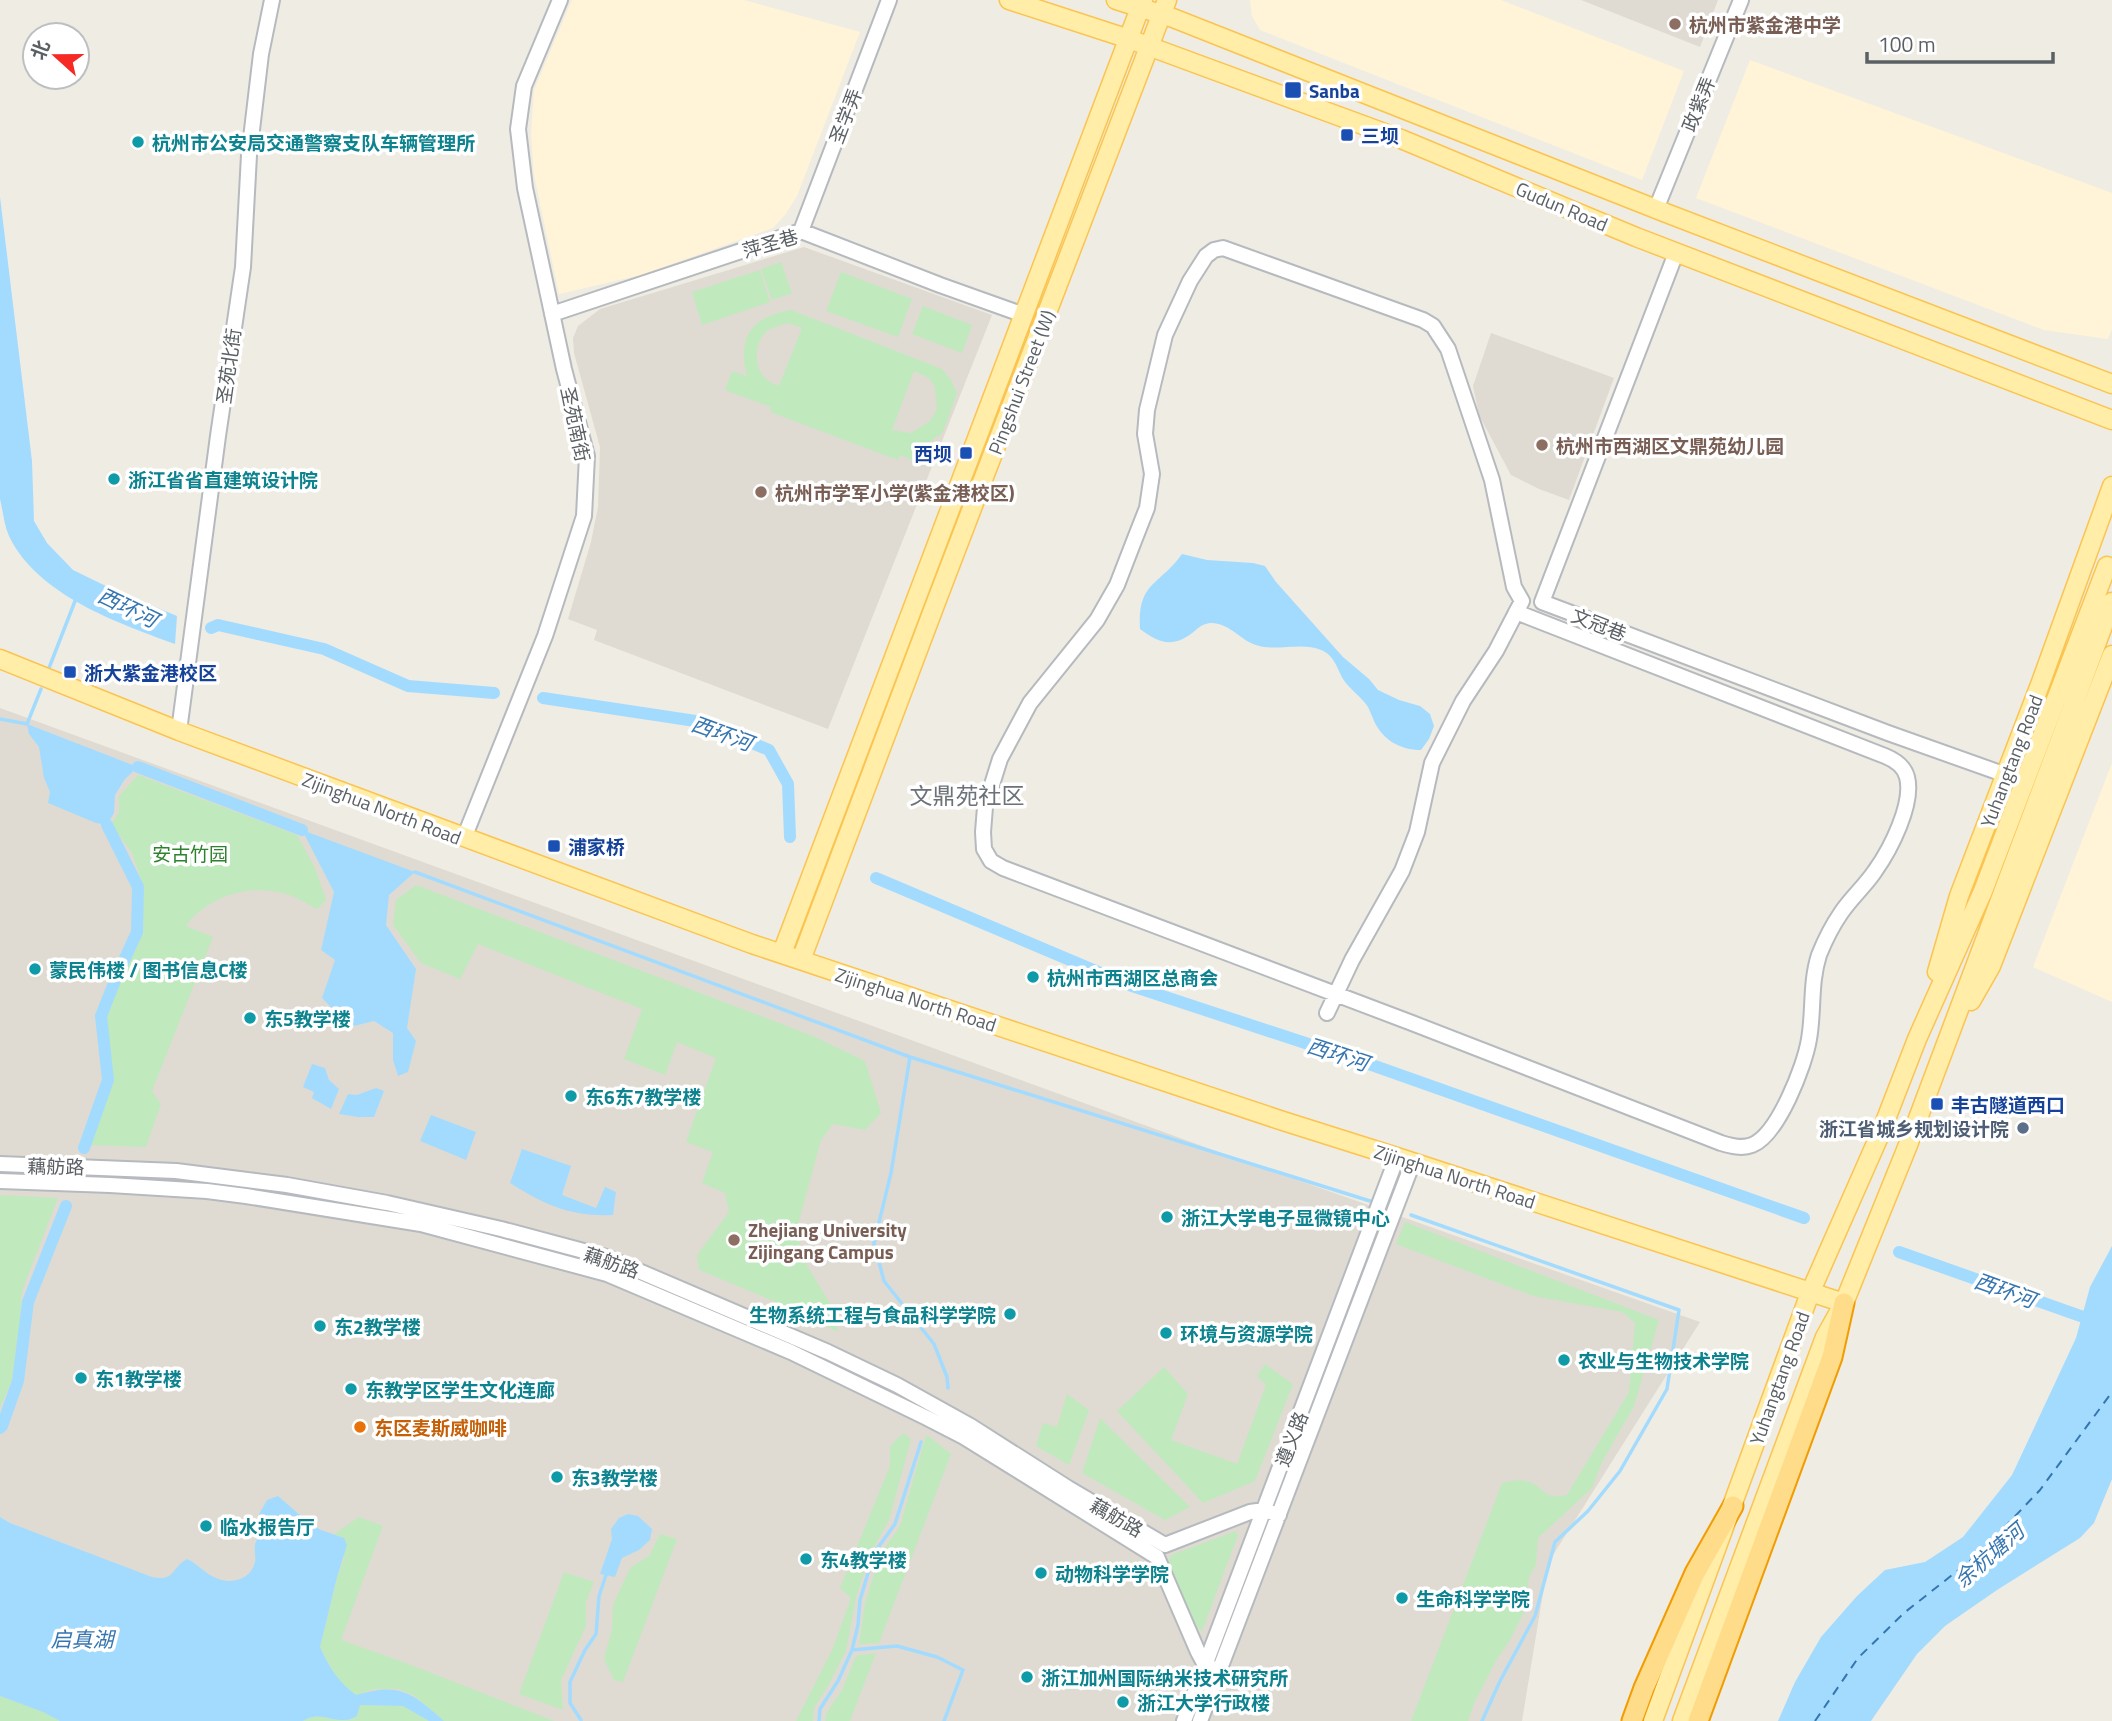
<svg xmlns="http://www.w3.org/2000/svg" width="2112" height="1721" font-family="'Titillium Web','Noto Sans SC',sans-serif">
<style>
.commercial{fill:#fff4d8}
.education{fill:#dfdbd2}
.green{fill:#c0e9be;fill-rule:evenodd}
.water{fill:#a3dbff}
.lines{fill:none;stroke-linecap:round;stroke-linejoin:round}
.stream{stroke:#a3dbff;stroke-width:3.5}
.canal{stroke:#a3dbff;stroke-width:12}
.ferry{stroke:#3676b0;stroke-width:2;stroke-dasharray:9 7;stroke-linecap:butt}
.minor-casing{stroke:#b6babe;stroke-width:18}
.major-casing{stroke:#fbc450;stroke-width:21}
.highway-casing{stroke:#f29c00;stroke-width:23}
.minor{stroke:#fff;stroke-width:14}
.major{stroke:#ffeda8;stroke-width:18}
.highway{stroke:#ffdc8a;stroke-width:19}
.education-dot{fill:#8d6e63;stroke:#fff;stroke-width:2.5}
.transit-dot{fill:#1a4fb4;stroke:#fff;stroke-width:2.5}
.culture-dot{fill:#0f9aa8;stroke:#fff;stroke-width:2.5}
.service-dot{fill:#5c6f8a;stroke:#fff;stroke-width:2.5}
.food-dot{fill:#e8710a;stroke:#fff;stroke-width:2.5}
.labels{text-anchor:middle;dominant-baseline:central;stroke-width:7;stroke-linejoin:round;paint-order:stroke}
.education-label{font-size:19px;font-weight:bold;fill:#785e54;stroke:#fff;text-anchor:start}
.transit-label{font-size:19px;font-weight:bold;fill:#164399;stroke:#fff;text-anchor:start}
.street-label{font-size:19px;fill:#5b6065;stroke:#fff}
.culture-label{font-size:19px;font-weight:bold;fill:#0d838f;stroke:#fff;text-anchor:start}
.park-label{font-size:19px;fill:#2e822e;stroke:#fff}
.service-label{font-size:19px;font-weight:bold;fill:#4e5e75;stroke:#fff;text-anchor:end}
.food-label{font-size:19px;font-weight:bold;fill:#c56008;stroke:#fff;text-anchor:start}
.water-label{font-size:21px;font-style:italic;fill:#3676b0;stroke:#fff}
.quarter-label{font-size:23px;fill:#6c7277;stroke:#fff}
</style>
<rect width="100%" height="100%" fill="#efece3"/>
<path class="commercial" d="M572,0H744L860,32L797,196L785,215L773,228L641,275L559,294L534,175L531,134L534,90Z
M1250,0H1501L1684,71L1642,180L1260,30L1252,16Z
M1750,60L2112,193V329L2108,339L2044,330L1696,198Z
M2112,763V1002L2033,967Z"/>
<path class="education" d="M1581,0H1718L1700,47Z
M804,247L992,315L828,729L594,640L597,630L568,619L591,542L598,507L600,447L574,353L573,338L578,326L600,309Z
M1491,333L1614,378L1569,500L1539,489L1511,475L1479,415L1473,386Z
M0,708L1235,1158L1700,1322L1548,1563L1522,1721H0Z"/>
<path class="green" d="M781,262L792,293L772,300L761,269Z
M760,270L770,302L702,325L692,292Z
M841,272L912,299L898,337L826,311Z
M923,306L972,325L962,353L912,334Z
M791,310L942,369L951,380L957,393L943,432L926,445L937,449L930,467L900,455L898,460L770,412L771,407L725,390L732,371L747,376C737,337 751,317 791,310ZM788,323L802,328L779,386C776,384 772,384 769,381C753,371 753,343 767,331C773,327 781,325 788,323ZM914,371L929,378L935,387L937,409L930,421L911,433L892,430Z
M138,775L297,835L315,868L326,900L317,909C307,904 297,897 286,894C251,883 207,896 186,926L213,937L152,1091L161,1104L146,1147L90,1145L114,1080L106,1017L120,980L143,931V886L132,853L111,824L119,812V796Z
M416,885L813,1036L865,1061L881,1113L865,1130L833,1124L821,1140L796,1232L805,1262L832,1307L838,1332L783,1305L699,1270L697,1255L729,1212L725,1193L702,1183L713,1152L686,1142L716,1058L677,1042L665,1075L624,1059L642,1009L478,944L460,979L421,963L393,925L396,900Z
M0,1195L58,1198L22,1291L19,1334L12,1380L0,1408Z
M1405,1222L1659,1320L1634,1406L1602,1462L1592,1488L1538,1538L1536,1565L1529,1577L1524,1612L1510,1640L1497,1659L1475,1701L1468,1721H1411L1502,1483C1508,1482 1518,1479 1525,1481C1546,1485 1539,1500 1567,1495L1629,1392L1635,1323L1622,1312L1533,1296L1396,1244Z
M1265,1364L1293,1384L1255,1481L1203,1503L1117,1411L1164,1367L1188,1394L1171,1440L1237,1464L1266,1385L1257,1376Z
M1067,1394L1089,1410L1069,1465L1036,1446L1043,1423L1057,1427Z
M1100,1418L1190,1507L1165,1520L1082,1473Z
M903,1433L911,1439L889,1520L870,1554L856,1598L846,1651L829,1684L814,1708L813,1721H796L833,1648L851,1598L840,1588L890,1466V1446Z
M927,1435L951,1454L879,1643L859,1644L865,1603L880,1555L900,1526L923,1445Z
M359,1517L383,1526L341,1640L403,1662L554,1721H444L413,1695L399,1689H374L356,1695L344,1686L334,1674L320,1647L337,1577L344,1558V1538L334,1534Z
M1236,1531L1238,1535L1202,1631L1194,1627L1168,1562L1171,1555Z
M660,1534L677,1539L623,1682L614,1680L604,1659L612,1629L613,1605L624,1581L631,1567L649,1556Z
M564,1572L594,1582L586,1602V1626L561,1680L563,1710L519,1694Z
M876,1653L850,1721H825L827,1712L842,1690L856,1656Z
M0,1696L43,1712L60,1721H0Z
M360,1705L403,1706L429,1721H303C318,1711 329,1721 345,1720C349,1720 353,1718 357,1716Z"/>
<path class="water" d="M0,197L32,461L34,521L47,543L73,570L112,589L177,616L175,644C118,623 37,595 9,536C4,525 3,511 0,499Z
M1182,554L1207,560L1253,563L1265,566L1276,582L1343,657L1369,679L1378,690L1399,700L1420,706L1430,714L1434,726L1429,739L1421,750C1400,750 1383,740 1374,721C1372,716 1370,711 1368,707C1361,696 1349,689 1343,679C1337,668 1334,655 1321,650C1301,641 1274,653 1253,644C1239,638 1227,622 1210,623C1200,624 1196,631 1188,636C1170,648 1156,641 1140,629C1137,582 1159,586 1182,554Z
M27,724L138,767L125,779L115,795L114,813L107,825L96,823L48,803L50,792L44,778L39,747L29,734Z
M302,830L415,872L389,895L386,925L416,969L407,1028L416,1041L408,1072L398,1076L393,1060V1033L374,1021L350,1027L322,998L335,960L321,950L334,892Z
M312,1064L325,1068L329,1080L339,1089L331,1109L312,1098L314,1092L303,1087Z
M376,1088L384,1091L374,1117H358L339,1114L348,1094L357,1095Z
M431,1115L476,1132L466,1160L420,1141Z
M522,1149L571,1166L562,1195L596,1208L605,1187L616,1192L613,1215C571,1217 545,1205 510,1183Z
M2112,1246V1479L2094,1523L2080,1538L1997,1590L1945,1626L1917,1654L1871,1721H1778L1795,1682L1821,1637L1857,1596L1885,1570L1925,1562L1963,1537L2012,1475L2076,1338L2090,1287Z
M278,1496L309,1523L321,1530L344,1538L347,1545L337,1577L320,1647C329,1667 338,1682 356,1695C400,1682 411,1692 444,1721H429L403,1706L360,1705L357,1716C353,1718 349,1720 345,1720C329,1721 318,1711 303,1721H60L43,1712L0,1696V1517L10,1523L152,1577C175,1582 171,1568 187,1559C197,1563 204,1573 214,1577C230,1585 250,1581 255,1562C256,1556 254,1550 255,1545C256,1538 261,1537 263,1531L258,1516L267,1500Z
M628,1514L638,1516L652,1529L650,1540L639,1550L622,1558L615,1577L600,1574L612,1539L611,1529L619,1518Z"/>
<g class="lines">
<path class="stream" d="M49,668L77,596
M0,719L27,724L41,689
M415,872L910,1057L1370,1201
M910,1057L891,1173L874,1243L884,1281L934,1344L947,1377L948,1388
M1411,1215L1679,1310L1667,1389L1620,1471L1588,1511L1555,1542L1535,1616L1500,1681L1482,1721
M852,1650L897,1646L937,1657L963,1670L944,1721
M581,1720L570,1703V1682L585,1650L596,1634L599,1596L606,1575
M819,1721L820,1709L838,1681L852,1650L858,1625L860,1600L874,1553L895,1524L921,1442"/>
<path class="canal" d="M211,628L218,625L324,649L408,686L494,693
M543,698L702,722L769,750L788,784L790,837
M138,767L302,830
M876,878L1129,985L1369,1064L1804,1218
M84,1148L108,1080L101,1016L116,978L137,932L138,887L107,825
M1899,1252L2112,1327
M0,1428L2,1426L18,1381L28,1302L66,1206"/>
<path class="ferry" d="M1815,1721L1858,1658L1904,1613L1980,1553L2040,1490L2112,1392"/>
<g class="minor-casing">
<path id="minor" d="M1656,209L1741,0
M801,231L889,0
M1676,253L1542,602L1888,733L2006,775
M552,314L801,231L940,285L1024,315
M179,731L218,436L243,267L249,155L261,54L272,0
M464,838L545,636L584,516L587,456L564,369L525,188L518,129L524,86L560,0
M1327,1013L1352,960L1402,871L1417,832L1432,763L1463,701L1496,651L1522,601L1514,587L1492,480L1448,349L1433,326L1423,320L1223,248L1214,250L1206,256L1190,281L1165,335L1147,410L1145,434L1152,474L1147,508L1134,541L1117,585L1097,620L1030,703L1000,759L985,807L983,832L984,849L991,861L1003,868L1412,1023L1721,1143C1731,1146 1742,1149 1752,1145C1778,1135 1805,1065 1809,1039C1814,1011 1810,983 1819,955C1825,940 1832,926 1841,913C1851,898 1865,886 1875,871C1890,850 1914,804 1907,777C1904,766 1895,760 1885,756L1516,612
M0,1164L176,1171L287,1185L387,1203L501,1229L606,1257L828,1352L897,1385L969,1425L1068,1488L1165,1545L1250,1512L1264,1510L1279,1515
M0,1181L110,1185L207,1191L246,1196L421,1224L607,1274L791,1352L927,1418L964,1437L1157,1557L1198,1652L1205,1665L1219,1671
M1184,1721L1397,1157
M1200,1721L1413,1162"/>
</g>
<g class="major-casing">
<path id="major" d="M1009,0L1129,39L1401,139L1636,237L2112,420
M1116,0L1173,18L1666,213L2112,384
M0,659L179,731L752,944L1283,1121L1397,1157L1844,1303
M782,953L1143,0
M801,960L938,597L1167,0
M1937,972L1959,896L2041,682L2112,486
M1971,1001L1991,966L2112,655
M1653,1721L1810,1293L1881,1132L1917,1039L1983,891L2107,566
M1682,1721L1825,1337L1844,1303L1908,1145L2112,602"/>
</g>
<g class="highway-casing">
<path id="highway" d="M1632,1721L1644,1688L1695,1573L1733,1506
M1698,1721L1832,1357L1844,1303"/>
</g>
<use href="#minor" class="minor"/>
<use href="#major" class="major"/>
<use href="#highway" class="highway"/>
</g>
<g class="education-dot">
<circle cx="1675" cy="24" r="7"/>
<circle cx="1542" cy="445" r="7"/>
<circle cx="761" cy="492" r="7"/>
<circle cx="734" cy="1240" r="7"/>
</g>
<g class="transit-dot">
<rect x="1284" y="81" width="18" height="18" rx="3.5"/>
<rect x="1340" y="128" width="14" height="14" rx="3.5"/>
<rect x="959" y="446" width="14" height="14" rx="3.5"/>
<rect x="63" y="665" width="14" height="14" rx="3.5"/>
<rect x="547" y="839" width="14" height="14" rx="3.5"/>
<rect x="1930" y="1097" width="14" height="14" rx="3.5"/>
</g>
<g class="culture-dot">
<circle cx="138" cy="142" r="7"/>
<circle cx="114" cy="479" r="7"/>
<circle cx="35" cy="969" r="7"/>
<circle cx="1033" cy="977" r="7"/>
<circle cx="250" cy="1018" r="7"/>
<circle cx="571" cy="1096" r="7"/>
<circle cx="1167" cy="1217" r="7"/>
<circle cx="1010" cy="1314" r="7"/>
<circle cx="320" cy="1326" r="7"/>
<circle cx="1166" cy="1333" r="7"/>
<circle cx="1564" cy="1360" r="7"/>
<circle cx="81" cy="1378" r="7"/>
<circle cx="351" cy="1389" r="7"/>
<circle cx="557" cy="1477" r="7"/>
<circle cx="206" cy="1526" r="7"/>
<circle cx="806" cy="1559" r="7"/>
<circle cx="1041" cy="1573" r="7"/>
<circle cx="1402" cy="1598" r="7"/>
<circle cx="1027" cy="1677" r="7"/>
<circle cx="1123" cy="1702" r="7"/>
</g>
<circle class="service-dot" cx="2023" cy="1128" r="7"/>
<circle class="food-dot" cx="360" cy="1427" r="7"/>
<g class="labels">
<g class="education-label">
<text x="1689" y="24">杭州市紫金港中学</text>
<text x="1556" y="445">杭州市西湖区文鼎苑幼儿园</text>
<text x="775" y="492">杭州市学军小学(紫金港校区)</text>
<text x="748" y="1229">Zhejiang University<tspan x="748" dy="22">Zijingang Campus</tspan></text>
</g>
<g class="transit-label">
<text x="1309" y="90">Sanba</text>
<text x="1361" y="135">三坝</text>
<text x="952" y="453" text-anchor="end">西坝</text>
<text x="84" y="672">浙大紫金港校区</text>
<text x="568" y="846">浦家桥</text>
<text x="1951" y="1104">丰古隧道西口</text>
</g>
<g class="street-label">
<text transform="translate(1698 104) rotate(-68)">政紫弄</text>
<text transform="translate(845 116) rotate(-69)">圣学弄</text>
<text transform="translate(1562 206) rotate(23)">Gudun Road</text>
<text transform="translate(770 243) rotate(-16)">萍圣巷</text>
<text transform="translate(228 366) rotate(-82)">圣苑北街</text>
<text transform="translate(1021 382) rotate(-69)">Pingshui Street (W)</text>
<text transform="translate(576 424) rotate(78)">圣苑南街</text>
<text transform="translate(1599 624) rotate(21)">文冠巷</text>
<text transform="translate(2011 761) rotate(-69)">Yuhangtang Road</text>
<text transform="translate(382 808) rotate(21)">Zijinghua North Road</text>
<text transform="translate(916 999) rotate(18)">Zijinghua North Road</text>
<text transform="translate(56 1166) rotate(1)">藕舫路</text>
<text transform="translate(1455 1176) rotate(18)">Zijinghua North Road</text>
<text transform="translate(612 1262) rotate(19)">藕舫路</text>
<text transform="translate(1779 1378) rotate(-70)">Yuhangtang Road</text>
<text transform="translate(1291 1439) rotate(-69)">遵义路</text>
<text transform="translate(1117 1517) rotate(30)">藕舫路</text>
</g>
<g class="culture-label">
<text x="152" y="142">杭州市公安局交通警察支队车辆管理所</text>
<text x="128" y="479">浙江省省直建筑设计院</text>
<text x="49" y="969">蒙民伟楼 / 图书信息C楼</text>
<text x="1047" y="977">杭州市西湖区总商会</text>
<text x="264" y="1018">东5教学楼</text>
<text x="585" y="1096">东6东7教学楼</text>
<text x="1181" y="1217">浙江大学电子显微镜中心</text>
<text x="996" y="1314" text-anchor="end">生物系统工程与食品科学学院</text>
<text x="334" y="1326">东2教学楼</text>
<text x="1180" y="1333">环境与资源学院</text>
<text x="1578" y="1360">农业与生物技术学院</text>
<text x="95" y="1378">东1教学楼</text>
<text x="365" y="1389">东教学区学生文化连廊</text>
<text x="571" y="1477">东3教学楼</text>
<text x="220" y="1526">临水报告厅</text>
<text x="820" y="1559">东4教学楼</text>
<text x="1055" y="1573">动物科学学院</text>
<text x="1416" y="1598">生命科学学院</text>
<text x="1041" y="1677">浙江加州国际纳米技术研究所</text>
<text x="1137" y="1702">浙江大学行政楼</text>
</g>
<g class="park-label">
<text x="190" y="853">安古竹园</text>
</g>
<g class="service-label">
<text x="2009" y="1128">浙江省城乡规划设计院</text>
</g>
<g class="food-label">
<text x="374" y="1427">东区麦斯威咖啡</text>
</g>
<g class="water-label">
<text transform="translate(128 607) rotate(26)">西环河</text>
<text transform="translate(722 733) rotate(20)">西环河</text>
<text transform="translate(1338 1054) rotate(18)">西环河</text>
<text transform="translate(2005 1290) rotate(20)">西环河</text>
<text transform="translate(1989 1555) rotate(-41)">余杭塘河</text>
<text x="82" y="1639">启真湖</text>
</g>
<g class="quarter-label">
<text x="967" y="795">文鼎苑社区</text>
</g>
</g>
<g transform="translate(56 56) rotate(291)"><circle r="33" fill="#ffffff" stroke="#bdbfc1" stroke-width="2"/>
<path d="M0-5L12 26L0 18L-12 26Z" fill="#f62a23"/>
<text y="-10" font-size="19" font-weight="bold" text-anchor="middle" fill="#5b6065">北</text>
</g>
<path d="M1867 52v10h186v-10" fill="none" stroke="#5b6065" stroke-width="3.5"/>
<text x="1878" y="52" font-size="21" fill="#5b6065" stroke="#ffffff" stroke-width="5" paint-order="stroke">100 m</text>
</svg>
